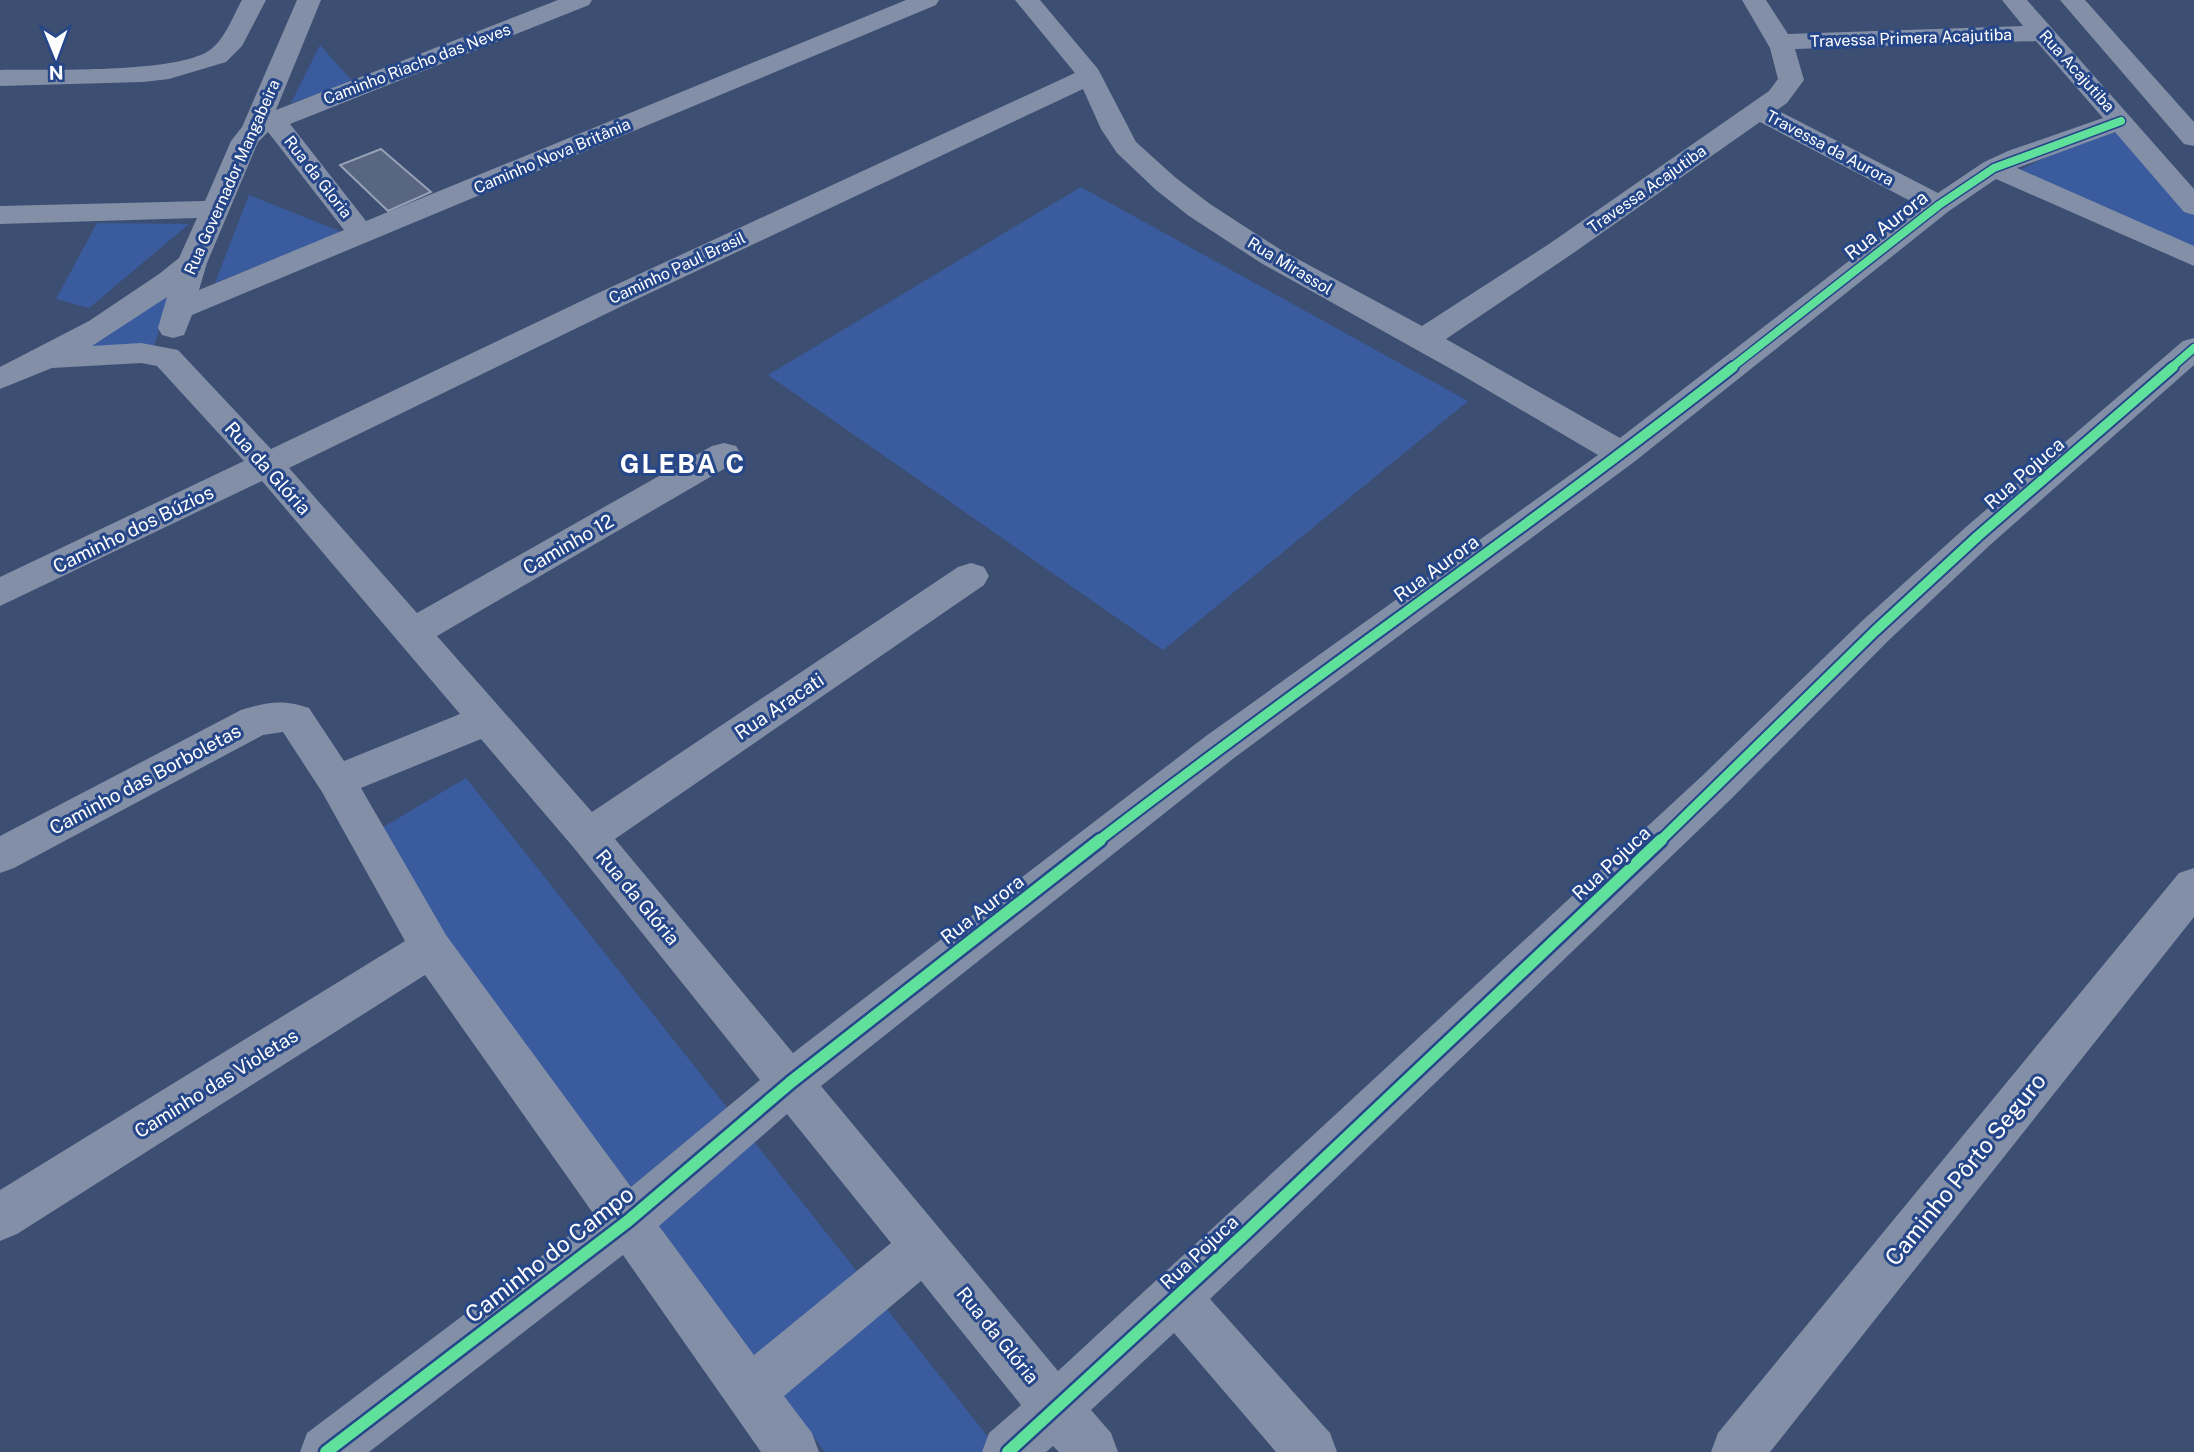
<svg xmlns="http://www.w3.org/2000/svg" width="2194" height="1452" font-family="'Public Sans',sans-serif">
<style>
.green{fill:#3a5c9e}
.building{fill:#586682;stroke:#97a1b5;stroke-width:2}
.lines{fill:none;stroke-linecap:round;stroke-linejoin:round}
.minor{fill:#838fa7;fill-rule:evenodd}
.cycleway-far2-casing{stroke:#254689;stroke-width:11}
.cycleway-far1-casing{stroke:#254689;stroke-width:14}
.cycleway-casing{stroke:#254689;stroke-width:17}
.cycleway-far2{stroke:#60e19b;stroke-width:8}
.cycleway-far1{stroke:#60e19b;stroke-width:10}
.cycleway{stroke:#60e19b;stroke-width:12}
.labels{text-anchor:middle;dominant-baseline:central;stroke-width:6;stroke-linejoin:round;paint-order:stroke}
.far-street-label{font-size:16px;fill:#fff;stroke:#254689}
.street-label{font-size:19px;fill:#fff;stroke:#254689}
.near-street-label{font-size:23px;fill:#fff;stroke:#254689}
.district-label{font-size:26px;font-weight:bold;letter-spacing:2px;fill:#fff;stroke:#254689}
</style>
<rect width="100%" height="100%" fill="#3c4e72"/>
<path class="green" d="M320,45L354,83L291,103Z
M2120,122L2194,207V258L2005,177Z
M1081,187L1468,401L1163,650L768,375Z
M249,195L342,232L215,283Z
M97,223L189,224L89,308L56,299Z
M173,288L154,346L72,350Z
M466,778L996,1447L991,1452H825L363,839Z"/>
<path class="building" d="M381,149L431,192L388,211L340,165Z"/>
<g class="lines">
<path class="minor" d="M242,0H266L242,46L226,62L169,79L143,82L0,86V70C45,69 176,74 210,50C225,39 233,16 242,0Z
M297,0H321L276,110L558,0H592L589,5L290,124L366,221L906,0H939L936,5L192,315L184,335L173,338L162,335L158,328L167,297L92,346L141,343L178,350L271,449L596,294L1075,73L1015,0H1040L1098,69L1136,142L1176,178L1210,204L1281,250L1422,326L1549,244L1769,91L1778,79L1770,48L1742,0H1766L1788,34L2023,26L2002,0H2027L2194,189V215L2184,212L2115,132L2017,168L2194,246V266L1996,179L1949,211L1634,462L1234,758L821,1086L1058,1371L1703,775L1862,621L1966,527L2183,341L2194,338V365L1990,545L1888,641L1731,799L1210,1299L1330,1433L1337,1452H1276L1174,1333L1091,1410L1111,1433L1118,1452H1059L1053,1446L1046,1452H982L989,1433L1021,1405L921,1281L784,1396L812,1433L819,1452H761L623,1255L369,1452H300L307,1433L595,1216L425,975L17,1234L0,1241V1190L405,941L322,792L283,732L263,735L14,868L0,873V836L241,710C268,702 282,699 309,708L344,761L460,714L262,481L0,606V577L244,461L157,366L141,363L52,368L0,389V367L89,321L159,274L179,258L197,218L0,224V206L205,201L231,141L242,127ZM2036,41L2103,118L2008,151L1984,162L1938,193L1777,110L1787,103L1804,80L1795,49ZM1083,89L1101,129L1117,153L1156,190L1189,216L1261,263L1460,374L1598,455L1206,736L793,1053L615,839L984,585L989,576L984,567L971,563L958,567L592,812L437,636L736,462L741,454L736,446L724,443L712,446L417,613L289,468L618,308ZM1760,122L1920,206L1620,438L1446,339L1569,256ZM268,132L344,230L199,290L207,263L258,142ZM481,739L574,848L760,1080L631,1187L446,935L361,788ZM787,1114L891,1243L754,1355L659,1226Z
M2060,0H2085L2194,122V146L2184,144Z
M2194,868V917L1770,1452H1711L1718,1433L2179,873Z"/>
<g class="cycleway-far2-casing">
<path id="cycleway-far2" d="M1731,368L1939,205L1994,168L2121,121
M2171,368L2194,348"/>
</g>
<g class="cycleway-far1-casing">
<path id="cycleway-far1" d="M1097,842C1307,680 1525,530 1733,367
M1659,842L1875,631L1978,536L2173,367"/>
</g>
<g class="cycleway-casing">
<path id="cycleway" d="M326,1452L628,1221L791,1082L1100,840
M1008,1452L1247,1232L1661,840"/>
</g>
<use href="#cycleway-far2" class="cycleway-far2"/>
<use href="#cycleway-far1" class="cycleway-far1"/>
<use href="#cycleway" class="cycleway"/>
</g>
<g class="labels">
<g class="far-street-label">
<text transform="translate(1911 38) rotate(-2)">Travessa Primera Acajutiba</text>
<text transform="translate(417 64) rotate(-21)">Caminho Riacho das Neves</text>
<text transform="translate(2077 71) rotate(48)">Rua Acajutiba</text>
<text transform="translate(1830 148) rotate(28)">Travessa da Aurora</text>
<text transform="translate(552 156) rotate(-23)">Caminho Nova Britânia</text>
<text transform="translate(232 177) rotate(-66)">Rua Governador Mangabeira</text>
<text transform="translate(318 177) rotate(52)">Rua da Gloria</text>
<text transform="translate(1647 189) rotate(-35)">Travessa Acajutiba</text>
<text transform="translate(1290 266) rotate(31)">Rua Mirassol</text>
<text transform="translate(677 268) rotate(-25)">Caminho Paul Brasil</text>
</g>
<g class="street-label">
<text transform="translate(1886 225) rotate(-38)">Rua Aurora</text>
<text transform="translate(268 468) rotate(48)">Rua da Glória</text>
<text transform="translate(2024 473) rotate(-41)">Rua Pojuca</text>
<text transform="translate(133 529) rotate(-26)">Caminho dos Búzios</text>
<text transform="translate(568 544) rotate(-30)">Caminho 12</text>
<text transform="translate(1436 568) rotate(-36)">Rua Aurora</text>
<text transform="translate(779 706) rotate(-34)">Rua Aracati</text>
<text transform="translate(145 779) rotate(-28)">Caminho das Borboletas</text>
<text transform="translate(1611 863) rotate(-43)">Rua Pojuca</text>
<text transform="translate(638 897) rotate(50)">Rua da Glória</text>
<text transform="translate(982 909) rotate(-38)">Rua Aurora</text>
<text transform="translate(216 1083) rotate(-32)">Caminho das Violetas</text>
<text transform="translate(1199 1252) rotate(-43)">Rua Pojuca</text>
<text transform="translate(998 1335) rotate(51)">Rua da Glória</text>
</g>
<g class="near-street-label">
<text transform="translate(1965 1169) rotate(-51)">Caminho Pôrto Seguro</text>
<text transform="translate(549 1254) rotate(-38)">Caminho do Campo</text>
</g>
<g class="district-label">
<text x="683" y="463">GLEBA C</text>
</g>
</g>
<g transform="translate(56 56) rotate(179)" stroke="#254689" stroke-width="5" paint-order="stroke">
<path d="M0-5L12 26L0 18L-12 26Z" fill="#ffffff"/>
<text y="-10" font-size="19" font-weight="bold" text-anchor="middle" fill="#ffffff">N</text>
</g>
</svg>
